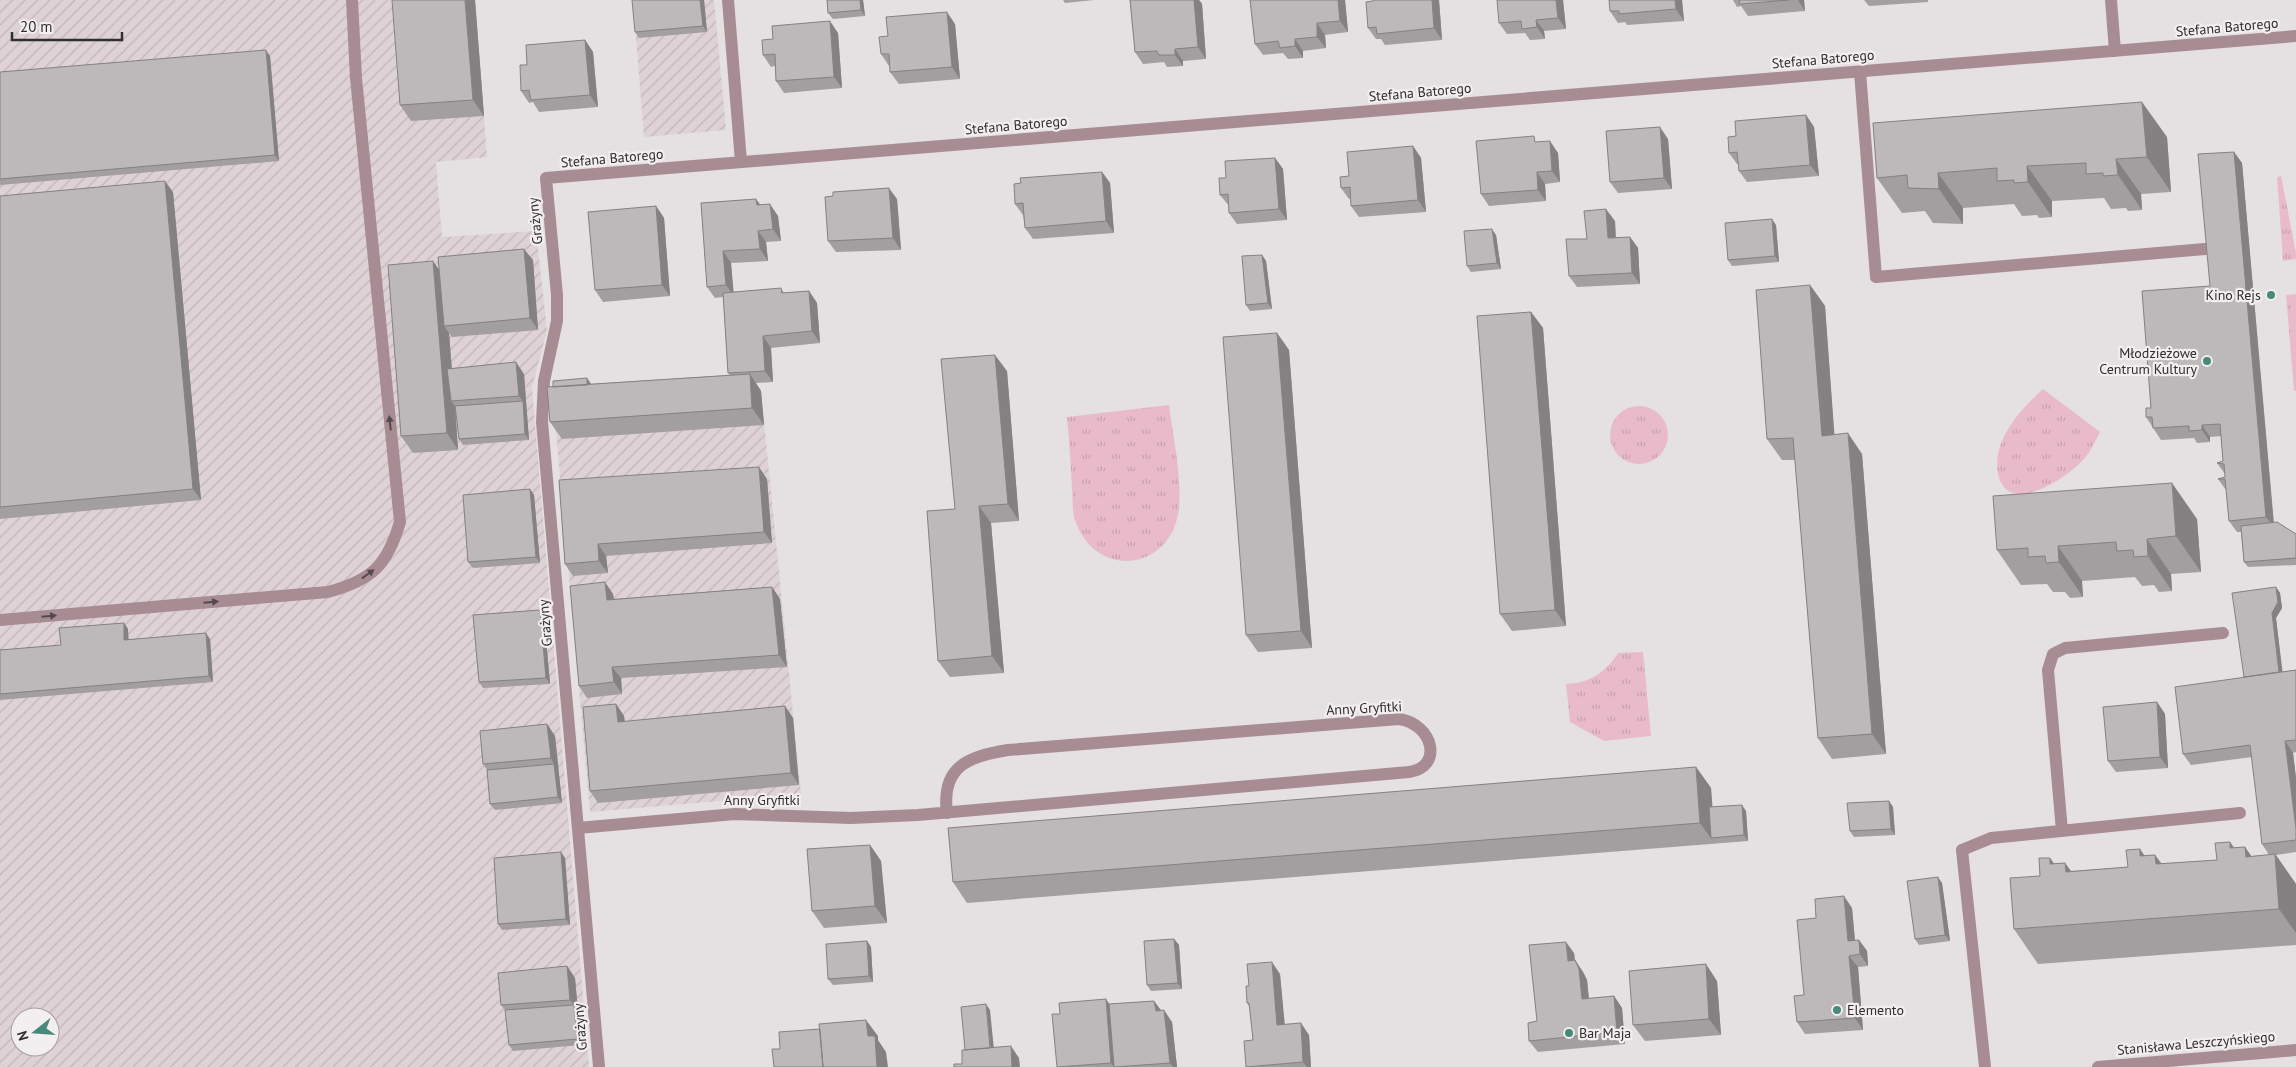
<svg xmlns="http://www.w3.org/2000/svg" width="2296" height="1067" font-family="'PT Sans',sans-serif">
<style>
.industrial{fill:url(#industrial-furrows);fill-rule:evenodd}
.grass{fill:url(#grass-tufts)}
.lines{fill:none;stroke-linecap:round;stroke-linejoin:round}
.service{stroke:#a88c94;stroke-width:12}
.minor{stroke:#a88c94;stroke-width:12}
.wall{fill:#a39ea0}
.shaded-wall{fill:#848182}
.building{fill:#bdb8ba;stroke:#848182}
.oneway{fill:#544a4d}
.poi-dot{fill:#47897b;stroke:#f3eeef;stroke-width:2}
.labels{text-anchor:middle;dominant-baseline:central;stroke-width:4.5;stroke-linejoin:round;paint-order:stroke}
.street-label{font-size:14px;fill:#302e2f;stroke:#f3eeef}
.poi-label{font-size:14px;fill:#302e2f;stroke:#f3eeef;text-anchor:end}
</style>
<defs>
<pattern id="industrial-furrows" width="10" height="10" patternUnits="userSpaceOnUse" patternTransform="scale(1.25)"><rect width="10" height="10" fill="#dfd2d6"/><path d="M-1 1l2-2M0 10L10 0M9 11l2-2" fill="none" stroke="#c0b5b8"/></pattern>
<pattern id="grass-tufts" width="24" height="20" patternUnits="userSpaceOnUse" patternTransform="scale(1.25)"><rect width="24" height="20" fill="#e9bbca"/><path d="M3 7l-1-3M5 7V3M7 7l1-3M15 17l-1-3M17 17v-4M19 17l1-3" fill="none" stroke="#c8a1ae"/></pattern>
</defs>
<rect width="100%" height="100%" fill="#e5e0e2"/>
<path class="industrial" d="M0,0H475L487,157L436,162L442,237L536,231L547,330L532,388L589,1067H0ZM20,1017H50V1047H20Z
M633,0H714L726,130L644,137Z
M591,384L592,402L761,391L801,794L590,812L552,387Z"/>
<path class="grass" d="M2281,176L2296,253V259L2283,261L2277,177Z
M2296,294V391H2294L2286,295Z
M2043,389L2100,432C2095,441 2091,451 2084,459C2071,474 2027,505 2007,490C2002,486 1999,479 1998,474C1992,440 2020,410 2043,389Z
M1169,405C1173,436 1182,479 1179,508C1173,570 1096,582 1075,520C1072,511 1073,499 1072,489C1071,465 1069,441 1067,417Z
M1610 435a29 29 0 1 1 58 0a29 29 0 1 1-58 0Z
M1643,652L1651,736L1604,741L1570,722L1566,684C1590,683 1605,673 1618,653Z"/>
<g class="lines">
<path class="service" d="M1860,72L1876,277
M0,620L328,592C372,580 387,566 400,522L356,78L352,0
M578,828L735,814L851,818L918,815L1409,772C1444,767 1433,724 1399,719L1008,750C968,756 941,767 947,813
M1962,850L1985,1067"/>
<path class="minor" d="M728,0L741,162
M2111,0L2115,51
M1876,277L2205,249
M2062,831L2048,670L2053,654L2065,648L2223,633
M1962,850L1991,838L2240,813
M599,1067L542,422L544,381L557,321V295L546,178L2296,36
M2098,1067L2296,1050"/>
</g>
<path class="wall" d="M475,0L484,116L411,121L400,105Z
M704,0L707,32L639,38L635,32Z
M827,0H863L865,16L833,19L828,13Z
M1063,0H1094L1065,3Z
M1130,0H1199L1202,4L1206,59L1183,61V66L1167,67L1164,62L1143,64L1135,52Z
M1250,0H1345L1348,32L1325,35L1326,48L1303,51V58L1288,59L1283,53L1263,55L1255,44Z
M1439,0L1442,40L1385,45L1381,39H1376L1368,28L1373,1Z
M1563,0L1566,29L1544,31L1545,39L1530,40L1525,33L1507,34L1499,23Z
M1682,0L1684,21L1627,25L1625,22L1618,23L1610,11Z
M1733,0H1804L1805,11L1748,16L1741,6L1737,7Z
M1864,0H1928V2L1869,6Z
M955,24L960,79L899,84L890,72V66H889L881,54L888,36Z
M838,33L842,88L784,93L776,81L775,66L771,67L763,55L773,39Z
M585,40L593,52L598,107L539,112L533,102L529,103L521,91L527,65Z
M270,56L279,161L0,185V72Z
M1806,115L1814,127L1819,176L1747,182L1739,171L1738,164H1737L1729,153L1736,136Z
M2167,137L2171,192L2141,194L2142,210L2128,211L2126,208L2111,209L2104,198L2052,201V217L2039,218L2037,215L2022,216L2014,204L1963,208V224L1933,223L1925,211L1902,213L1877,178Z
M1668,139L1672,189L1618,193L1610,182Z
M1538,142L1558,153L1560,182L1545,184L1546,201L1489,206L1481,194Z
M1413,146L1421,158L1426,212L1359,217L1351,206V199H1349L1341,188L1349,176Z
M2234,152L2242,163L2274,523L2296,534V565L2248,567L2244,562L2241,532H2237L2229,521L2226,490L2218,479L2225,477V474L2217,463L2223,461L2221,436L2210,437V442L2197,443L2194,438L2161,440L2146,417L2210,286Z
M1275,158L1283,169L1287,220L1237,224L1229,213V206L1220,195L1226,178Z
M1102,172L1110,183L1114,233L1033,239L1025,228L1023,215L1015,204Z
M173,192L201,500L0,519V196Z
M756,199L760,205L778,216L781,241L766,242L768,261L731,263L733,292L781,288L784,293L809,291L817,303L820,343L771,348L773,382L756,383L761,391L764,425L562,439L550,422L553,387L587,378L591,384L730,375L728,373L723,297L715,298L707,287L701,203Z
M897,199L901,250L836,252L828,241Z
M656,206L664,218L670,296L603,302L595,290Z
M1615,221L1616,238L1630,237L1638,248L1640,284L1577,287L1569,276L1587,239Z
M1776,225L1779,262L1732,266L1728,260Z
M1496,235L1501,269L1471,272L1467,266Z
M1262,255L1266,261L1272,309L1250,311L1246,305Z
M533,260L538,330L452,337L449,333L452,368L524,374L529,440L463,445L459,439L455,406L458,450L413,453L401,436L440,270Z
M1810,285L1825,306L1834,434L1862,454L1886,754L1832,759L1818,738L1795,460H1782L1767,439Z
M1531,312L1543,328L1566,626L1512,631L1500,614Z
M1277,333L1289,350L1312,648L1258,652L1246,635Z
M1007,371L1019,521L991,523L1004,673L950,677L938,661L955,509Z
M767,479L772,543L606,556L608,573L573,576L565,564L559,480Z
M530,489L534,495L540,563L473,568L468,562Z
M2197,519L2201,572L2171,574L2172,591L2159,592L2154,585L2142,586L2135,577L2082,581L2083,597L2070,598L2065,592H2053L2047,584L2021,585L1997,550Z
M772,587L780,599L787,667L621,678L622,694L587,698L579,686L613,594L614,599Z
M2276,587L2280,593L2282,608L2276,618L2282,672L2296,670V752L2293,753L2296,778V852L2276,855L2296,884V945L2038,964L2014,929L2050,858L2054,864L2065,863L2071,871L2128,867L2140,849L2144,856L2155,855L2162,864L2217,860L2230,842L2234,848L2245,847L2251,856L2269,855L2262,844L2252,757L2191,765L2183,754L2244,677Z
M544,616L550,684L483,688L479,682Z
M124,623L128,629V639H210L213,682L0,700V650L61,645Z
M2157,702L2165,714L2168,768L2116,772L2108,761Z
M616,704L624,716L625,722L785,706L793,718L799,785L598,803L590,791Z
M547,724L555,736L562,803L495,810L490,804L487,770L483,764Z
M1696,767L1711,788L1712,807L1746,811L1748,841L967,903L953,882Z
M1889,801L1893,807L1895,835L1854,837L1850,831Z
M870,845L881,861L887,923L824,928L812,911Z
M561,852L565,858L570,925L502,930L498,924Z
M1942,883L1950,941L1919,945L1915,939Z
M1852,908L1855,940H1859L1867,951L1868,966L1858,967L1863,1030L1805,1034L1797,1022L1804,995L1816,918Z
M1174,939L1179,945L1182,989L1151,991L1147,985Z
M867,941L871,947L873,982L833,985L828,979Z
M1574,953L1575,960L1583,972L1587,980L1589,999L1614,996L1622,1008L1625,1044L1538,1052L1529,1041L1537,1021Z
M567,966L575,978L581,1045L513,1051L509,1045L505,1010L501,1005Z
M1280,974L1284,1025L1309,1035L1311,1067H1246L1253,1040L1250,1007L1247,1003L1249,986Z
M1717,981L1721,1035L1645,1041L1633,1025Z
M1106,999L1109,1004L1154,1001L1161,1010L1172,1022L1177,1067H1057L1060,1014Z"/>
<path class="shaded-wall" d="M465,0H475L484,116L473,100Z
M700,0H704L707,32L703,26Z
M860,0H863L865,16L861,10Z
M1194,0H1199L1202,4L1206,59L1198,47Z
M1338,0H1345L1348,32L1340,21Z
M1432,0H1439L1442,40L1434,28Z
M1556,0H1563L1566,29L1558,18Z
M1675,0H1682L1684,21L1676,9Z
M1798,0H1804L1805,11Z
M947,12L955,24L960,79L952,67Z
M1536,20L1544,31L1545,39L1537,27Z
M830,21L838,33L842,88L834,77Z
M1317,23L1325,35L1326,48L1317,37Z
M1295,39L1303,51V58L1295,46Z
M585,40L593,52L598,107L590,95Z
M1175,49L1183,61V66L1175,55Z
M266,50L270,56L279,161L275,155Z
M2142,102L2167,137L2171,192L2147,157Z
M1806,115L1814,127L1819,176L1810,165Z
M1660,127L1668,139L1672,189L1664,178Z
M1550,141L1558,153L1560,182L1552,171Z
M1413,146L1421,158L1426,212L1418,200Z
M2234,152L2242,163L2274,528L2266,517Z
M1275,158L1283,169L1287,220L1279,209Z
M2116,159L2141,194L2142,210L2118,175Z
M2027,166L2052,201V217L2028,182Z
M1102,172L1110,183L1114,233L1106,221Z
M1537,172L1545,184L1546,201L1538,190Z
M1938,173L1963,208V224L1939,189Z
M165,181L173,192L201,500L193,489Z
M889,188L897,199L901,250L893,238Z
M756,199L764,210L757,205Z
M770,204L778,216L781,241L773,229Z
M656,206L664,218L670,296L662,285Z
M1606,209L1615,221L1616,250L1608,238Z
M1772,219L1776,225L1779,262L1775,256Z
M1492,229L1496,235L1501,269L1497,263Z
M758,231L766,242L768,261L760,249Z
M1630,237L1638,248L1640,284L1632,273Z
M524,249L533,260L538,330L530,318Z
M723,251L731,263L734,296L726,285Z
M1262,255L1266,261L1272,309L1268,303Z
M433,261L445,278L444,326L449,333L454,401H451L455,406L458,450L447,433Z
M1810,285L1825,306L1836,456L1822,436Z
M809,291L817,303L820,343L812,331Z
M1531,312L1543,328L1566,626L1555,610Z
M1277,333L1289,350L1312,648L1301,631Z
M763,336L771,348L773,382L765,371Z
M995,355L1007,371L1019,521L1008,504Z
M516,362L524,374L529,440L525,434L523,401L519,396Z
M750,374L761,391L764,425L752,408Z
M587,378L591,384L592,402L588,396Z
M2202,425L2210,437V442L2202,430Z
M1848,433L1862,454L1886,754L1872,734Z
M759,467L767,479L772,543L764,532Z
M2172,483L2197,519L2201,572L2176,536Z
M530,489L534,495L540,563L536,557Z
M979,506L991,523L1004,673L992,656Z
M2147,539L2171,574L2172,591L2148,556Z
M598,544L606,556L608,573L599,561Z
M2058,546L2082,581L2083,597L2059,562Z
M605,582L613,594L615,611L607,600Z
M772,587L780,599L787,667L779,655Z
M2276,587L2280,593L2282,608L2276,618L2284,684L2280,678L2272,613Z
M540,610L544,616L550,684L546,678Z
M124,623L128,629L129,646L124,640Z
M206,633L210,639L213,682L209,676Z
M612,667L621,678L622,694L614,682Z
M2157,702L2165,714L2168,768L2160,757Z
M616,704L624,716L626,734L618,722Z
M785,706L793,718L799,785L791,773Z
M547,724L555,736L562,803L558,797L554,764L551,758Z
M2285,741L2293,753L2296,778V829Z
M1696,767L1711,788L1715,838H1711L1715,844L1700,823Z
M1889,801L1893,807L1895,835L1891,829Z
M1742,805L1746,811L1748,841L1744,835Z
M2230,842L2254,877L2230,848Z
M870,845L881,861L887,923L875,906Z
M2245,847L2269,882L2246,857Z
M2140,849L2164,884L2140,856Z
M561,852L565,858L570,925L566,919Z
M2275,854L2296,884V933L2279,909Z
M2155,855L2180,890L2156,864Z
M2050,858L2075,893L2050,864Z
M2065,863L2090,898L2066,872Z
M1938,877L1942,883L1950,941L1945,935Z
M1844,896L1852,908L1856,953L1848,941Z
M1174,939L1179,945L1182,989L1178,983Z
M1859,940L1867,951L1868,966L1860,954Z
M867,941L871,947L873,982L869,976Z
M1566,942L1574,953L1576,973L1568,961Z
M1849,956L1858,967L1863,1030L1855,1018Z
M1575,960L1583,972L1587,980L1590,1011L1582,999Z
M1272,962L1280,974L1286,1037L1277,1025Z
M1706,964L1717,981L1721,1035L1709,1019Z
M567,966L575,978L581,1045L577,1039L574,1005L570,1000Z
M1614,996L1622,1008L1625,1044L1617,1032Z
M1106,999L1117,1016L1114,1067L1111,1063Z
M1154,1001L1162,1012L1156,1011Z
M986,1004L990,1010L995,1060L991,1054Z
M1164,1010L1172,1022L1177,1067H1173L1170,1063Z
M866,1020L878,1036V1040L886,1052L888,1067H877L868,1036Z
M1301,1023L1309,1035L1311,1067H1307L1303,1062Z
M1011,1046L1019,1058L1020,1067H1012Z"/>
<path class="building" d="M392,0H465L473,100L400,105Z
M632,0H700L703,26L635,32Z
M827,0H860L861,10L828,13Z
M1130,0H1194L1198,47L1175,49V55H1159L1157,51L1135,52Z
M1250,0H1338L1340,21L1317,23V37L1295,39V46L1280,48L1278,41L1255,44Z
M1373,0H1432L1434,28L1377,34L1376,27L1368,28L1366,2L1373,1Z
M1497,0H1556L1558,18L1536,20L1537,27L1522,29L1521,21L1499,23Z
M1609,0H1675L1676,9L1619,14V11H1610Z
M1739,0H1789L1740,4Z
M947,12L952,67L890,72L889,54H881L879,37L888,36L886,17Z
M830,21L834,77L776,81L775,54L763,55L762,40L773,39L772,26Z
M585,40L590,95L531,100L529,90L521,91L520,65H527L526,45Z
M266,50L275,155L0,179V72Z
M2142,102L2147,157L2116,159L2118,175L2103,176V173L2086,174V163L2027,166L2028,182L2014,183V180L1997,181V168L1938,173L1939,189L1908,188L1907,175L1877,178L1873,123Z
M1806,115L1810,165L1739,171L1737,152L1729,153L1728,137L1736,136L1735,121Z
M1660,127L1664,178L1610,182L1606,131Z
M1534,136L1535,142L1550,141L1552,171L1537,172L1538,190L1481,194L1476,141Z
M1413,146L1418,200L1351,206L1350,187L1341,188L1340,177L1349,176L1347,152Z
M2234,152L2266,517L2229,521L2225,479H2218L2225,477L2224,464L2217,463L2223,461L2220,424L2202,425V430L2189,431V426L2153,428L2152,417H2146V408H2151L2142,291L2210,286L2198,154Z
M1275,158L1279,209L1229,213L1228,194L1220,195L1219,178H1226L1225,161Z
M1102,172L1106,221L1025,228L1023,203L1015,204L1014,184L1021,183L1020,178Z
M165,181L193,489L0,507V196Z
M889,188L893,238L828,241L825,197L833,196V192Z
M756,199L757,205L770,204L773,229L758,231L760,249L723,251L726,285L707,287L701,203Z
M656,206L662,285L595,290L588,212Z
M1606,209L1608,238L1630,237L1632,273L1569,276L1566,239H1587L1584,211Z
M1772,219L1775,256L1728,260L1725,223Z
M1492,229L1497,263L1467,266L1464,231Z
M524,249L530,318L444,326L438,257Z
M1262,255L1268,303L1246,305L1242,256Z
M433,261L447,433L401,436L388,265Z
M1810,285L1822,436L1848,433L1872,734L1818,738L1793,438L1767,439L1756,290Z
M781,288L782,293L809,291L812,331L763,336L765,371L728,373L723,293Z
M1531,312L1555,610L1500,614L1477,316Z
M1277,333L1301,631L1246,635L1223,337Z
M995,355L1008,504L979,506L992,656L938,661L927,511L955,509L941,359Z
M516,362L519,396L451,401L447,369Z
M750,374L752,408L550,422L547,387Z
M587,378V385L553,387V381Z
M523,401L525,434L459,439L455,406Z
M759,467L764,532L598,544L599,561L565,564L559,480Z
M2172,483L2176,536L2147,539L2148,556L2134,557L2133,550L2117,551L2116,542L2058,546L2059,562L2046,563L2045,556L2028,557V548L1997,550L1993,496Z
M530,489L536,557L468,562L463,495Z
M2277,522L2296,534V558L2244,562L2241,526Z
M605,582L607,600L772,587L779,655L612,667L614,682L579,686L570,586Z
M2276,587L2278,602L2272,613L2279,672L2244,677L2232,593Z
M540,610L546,678L479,682L473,615Z
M124,623V640L206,633L209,676L0,694V650L61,645L59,628Z
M2296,670V740L2285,741L2296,829V840L2262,844L2250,745L2183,754L2175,687Z
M2157,702L2160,757L2108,761L2103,707Z
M616,704L618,722L785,706L791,773L590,791L583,707Z
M547,724L551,758L483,764L480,731Z
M554,764L558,797L490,804L487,770Z
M1696,767L1700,823L953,882L948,828Z
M1889,801L1891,829L1850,831L1847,803Z
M1742,805L1744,835L1711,838L1709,807Z
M2230,842V848L2245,847L2246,857L2275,854L2279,909L2014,929L2010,878L2040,876L2039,858H2050V864L2065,863L2066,872L2128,867L2126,850L2140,849V856L2155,855L2156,864L2217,860L2215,843Z
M870,845L875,906L812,911L807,849Z
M561,852L566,919L498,924L494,858Z
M1938,877L1945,935L1915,939L1907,881Z
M1844,896L1848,941L1859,940L1860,954L1849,956L1855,1018L1797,1022L1794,996L1804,995L1797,920L1816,918L1815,899Z
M1174,939L1178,983L1147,985L1144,941Z
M867,941L869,976L828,979L826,944Z
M1566,942L1568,961L1575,960L1579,969L1582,999L1614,996L1617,1032L1529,1041L1528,1023L1537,1021L1529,945Z
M1272,962L1277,1025L1301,1023L1303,1062L1246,1067L1244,1041L1253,1040L1249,1003H1247L1246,986H1249L1247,964Z
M1706,964L1709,1019L1633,1025L1629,971Z
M567,966L570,1000L501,1005L498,973Z
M1106,999L1111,1063L1057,1067L1052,1014H1060L1059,1003Z
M1154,1001L1156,1011L1164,1010L1170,1063L1114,1067L1109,1004Z
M986,1004L990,1048L965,1050L961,1007Z
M574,1005L577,1039L509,1045L505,1010Z
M866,1020L868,1036H875L877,1067H823L819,1024Z
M820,1029L823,1067H774L772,1049H780L779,1032Z
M1011,1046L1012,1067H954V1064H962V1050Z"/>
<defs><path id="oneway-solid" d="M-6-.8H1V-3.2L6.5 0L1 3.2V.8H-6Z" transform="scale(1.25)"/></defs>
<g class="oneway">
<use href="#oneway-solid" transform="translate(390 423) rotate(-96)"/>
<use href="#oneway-solid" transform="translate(368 574) rotate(-36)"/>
<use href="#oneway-solid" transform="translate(211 602) rotate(-5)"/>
<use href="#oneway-solid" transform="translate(49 616) rotate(-5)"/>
</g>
<g class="poi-dot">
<circle cx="2271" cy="295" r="5"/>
<circle cx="2207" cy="361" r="5"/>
<circle cx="1837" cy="1010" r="5"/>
<circle cx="1569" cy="1033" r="5"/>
</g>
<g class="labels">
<g class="street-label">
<text transform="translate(2227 27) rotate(-5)">Stefana Batorego</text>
<text transform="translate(1823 59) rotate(-5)">Stefana Batorego</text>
<text transform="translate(1420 92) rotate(-5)">Stefana Batorego</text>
<text transform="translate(1016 125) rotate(-5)">Stefana Batorego</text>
<text transform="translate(612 158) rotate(-5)">Stefana Batorego</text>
<text transform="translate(535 221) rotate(-96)">Grażyny</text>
<text transform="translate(545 623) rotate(-95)">Grażyny</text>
<text transform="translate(1364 708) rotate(-3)">Anny Gryfitki</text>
<text x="762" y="800">Anny Gryfitki</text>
<text transform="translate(580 1027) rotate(-95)">Grażyny</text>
<text transform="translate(2196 1043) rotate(-5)">Stanisława Leszczyńskiego</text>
</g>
<g class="poi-label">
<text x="2261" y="295">Kino Rejs</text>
<text x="2197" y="353">Młodzieżowe<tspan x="2197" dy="16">Centrum Kultury</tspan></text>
<text x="1847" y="1010" text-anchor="start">Elemento</text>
<text x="1579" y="1033" text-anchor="start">Bar Maja</text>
</g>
</g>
<g transform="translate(35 1032) rotate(253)"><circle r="24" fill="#f3eeef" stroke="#a5a1a2"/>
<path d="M0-4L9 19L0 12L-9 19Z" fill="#47897b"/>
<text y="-8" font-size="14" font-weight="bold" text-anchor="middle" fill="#302e2f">N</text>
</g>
<path d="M12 32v8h110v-8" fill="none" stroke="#302e2f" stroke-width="2.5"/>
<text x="20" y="32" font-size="15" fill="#302e2f" stroke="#f3eeef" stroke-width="4" paint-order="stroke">20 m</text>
</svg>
